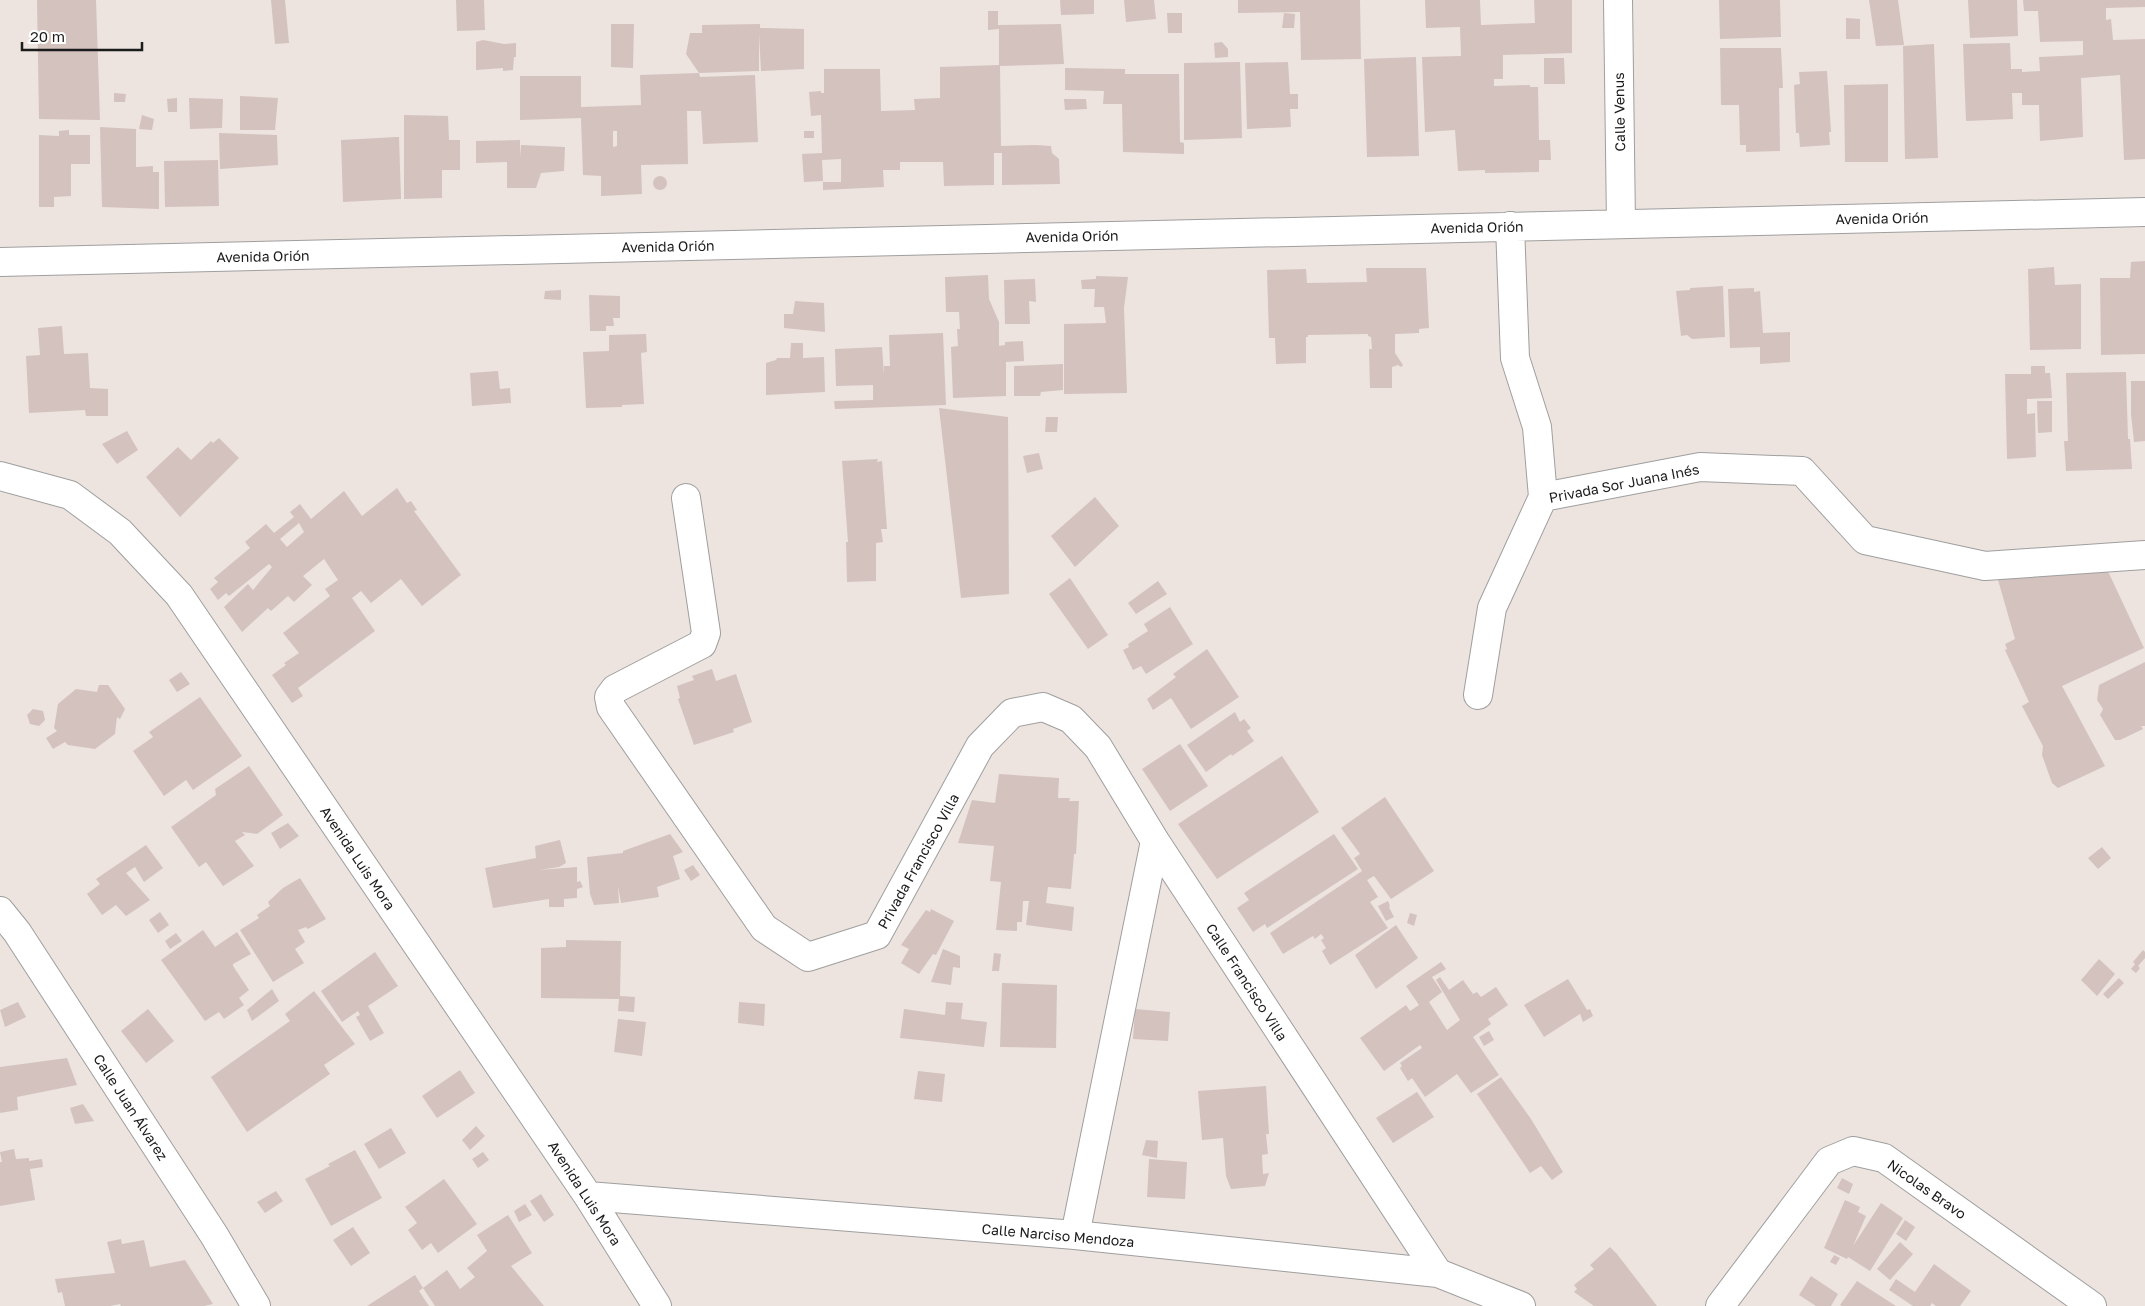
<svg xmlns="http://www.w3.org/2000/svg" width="2145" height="1306" font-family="'Golos Text',sans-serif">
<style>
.building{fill:#d4c2bf;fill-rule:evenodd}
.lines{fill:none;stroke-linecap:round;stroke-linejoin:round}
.street-casing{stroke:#9f9f9f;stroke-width:30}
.street{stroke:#fff;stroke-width:28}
.labels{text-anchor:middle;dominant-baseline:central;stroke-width:4;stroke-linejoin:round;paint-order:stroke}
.street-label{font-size:14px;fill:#1b1b1b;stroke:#fff}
</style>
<rect width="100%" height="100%" fill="#ede4df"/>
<path class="building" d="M37,0H96L100,120L39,119Z
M271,0H285L289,43L275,44Z
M456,0H484L485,30L457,31Z
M1060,0H1094V14L1061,15Z
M1124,0H1154L1156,19L1126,22Z
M1238,0H1360L1361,59L1301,60L1300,12L1238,13Z
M1425,0H1480L1481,25L1535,23L1534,0H1572V53L1503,55V79H1494V86L1530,85V87H1538L1539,140H1550L1551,160H1539V172L1485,173V170L1458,171L1455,130L1425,132L1422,57L1461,56L1460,27L1426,28Z
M1719,0H1780L1781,37L1720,39Z
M1869,0H1898L1904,45L1876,46Z
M1968,0H2017L2018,36L1970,38Z
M2023,0H2145V7L2106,8V20L2111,19L2113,40L2145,39V159L2124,160L2120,75L2081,78L2083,137L2040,141L2039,105H2022V93H2012L2013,119L1966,121L1963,44L2010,43L2011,69H2022V72L2040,71L2039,57L2083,55V41L2040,42L2038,11H2024Z
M988,11H998V25L1061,24L1064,64L1000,66L1001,146L1035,145L1051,146L1052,153L1059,159L1060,184L1002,185V153H994V185L944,186L943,162H900V170H883L884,187L823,190V182H841V159L822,160L823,181L804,182L802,154L822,153L821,115L811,116L809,92L821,91V93H824V69H880L881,111L915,110L914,99L940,98V67L999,65V29L988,30Z
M1167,13H1182V33H1168Z
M1284,13L1295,14L1294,28H1282Z
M1846,18L1860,19V39H1846Z
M611,24H634L633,68L611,67Z
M760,24V28L804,29V69L761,71L759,34V71L699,73L700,77L755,75L758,142L703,144L701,111H687L688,164L641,165L642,194L601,196V176L583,175L581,118L520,120V76H581V107L641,105L640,75L699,73L686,54L690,33H702V25ZM613,131H617V146L613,147Z
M483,40L504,44L516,43V57H514L513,70L503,71V68L476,70V42Z
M1222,42L1228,49V57L1215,58L1214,43Z
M1934,44L1938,158L1905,159L1903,46Z
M1720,48H1781L1783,88H1779L1780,151L1746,152V145H1740L1739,105H1721Z
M1416,57L1419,156L1367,157L1364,59Z
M1544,58H1564L1565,84H1544Z
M1240,62L1242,138L1184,140V63Z
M1288,62L1290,94H1298V109H1290L1291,127L1247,129L1245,63Z
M1065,68L1125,69V74H1179L1180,142L1184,143V154L1123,152L1122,104H1103L1104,91L1065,90Z
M1827,71L1831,132H1829L1830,145L1800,147L1799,133H1796L1794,85L1800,84L1799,72Z
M1888,84V162H1845L1844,85Z
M114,93L126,94L125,102H114Z
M240,96L278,98L275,130H240Z
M177,98V112H168L167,99Z
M189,98L223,99L222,128L190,129Z
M1064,99H1086L1087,109L1065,110Z
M142,115L154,119L152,130L139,129Z
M404,115L448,116L449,140H460V170H442V198L404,199Z
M100,127L136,129V167L153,166V172H159V209L102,207Z
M69,130V135H90V164H71V196L54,197V207H39V135L59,136V131Z
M804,131H814V138H804Z
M219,133L277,135L278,165L220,169Z
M397,137H399L401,199L343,202L341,140Z
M520,140V157L521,145L565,147L564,171L541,173L536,188H507V162L476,163V141Z
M218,160L219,206L165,207L164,161Z
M653 183a7 7 0 1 1 14 0a7 7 0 1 1-14 0Z
M2145,261V354L2101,355L2100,278H2130L2131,262Z
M2054,267L2055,285L2081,284V349L2030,350L2028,269Z
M1366,268H1426L1429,328L1419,329V333L1395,334V353L1403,365L1401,367L1398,365L1392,367V388H1370L1369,349H1372L1371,337L1368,336V334L1308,335V337H1306V363L1276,364L1275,338H1269L1267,270L1306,269L1307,283L1367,282Z
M988,275L989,299L999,322V346L1005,345V342L1023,341L1024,361L1006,362V396L953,398L951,347L958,346L957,329H960L959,312H946L945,277Z
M1096,276L1128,277L1124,308L1127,393L1064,394V324L1106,323L1104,307H1094L1095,289H1082L1081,280L1096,279Z
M1035,279L1036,302L1029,301L1030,324H1005L1004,280Z
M1723,286L1725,337L1692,339L1687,335L1681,336L1676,291L1690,290V288Z
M1754,288V292L1760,291L1763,333L1790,332V362L1760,364V347L1730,348L1728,289Z
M561,290V300L544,299L545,291Z
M589,295L620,296V318H613L614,326H606V331H590Z
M795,301L824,303L825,332L784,328V314H793Z
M62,326L64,354L88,353L90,388L108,389V416H86L85,410L29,413L26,356L40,355L38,328Z
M943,333L946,405L835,409L834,401L873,400V385L836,386L835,349L882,347L884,375V366H890L889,335Z
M646,334L647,352L641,353L644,404L622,405V407L586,408L583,352L609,351V335Z
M791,343H803V358L824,357L825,392L766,395V363L776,360L777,358H790Z
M1063,364V390L1041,392L1040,396H1014V366Z
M2031,366H2045V373H2050L2052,398L2027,399V414L2035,413L2036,457L2007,459L2005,374H2031Z
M498,371L500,389L510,388L511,403L472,406L470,373Z
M2126,372L2128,439H2130L2132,469L2066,471L2064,441H2068L2066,373Z
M2131,381H2145V441L2134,442L2131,414Z
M2037,401H2052V432L2038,433Z
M939,408L1008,417L1009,594L961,598Z
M1046,417H1058L1057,432H1045Z
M127,431L138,450L117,464L102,444Z
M219,438L239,458L180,517L146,477L178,447L191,460L211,441L213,443Z
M1039,453L1043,469L1027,473L1023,456Z
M878,459L877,462L882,461L887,529H881L883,542L876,543V581L847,582L846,542H848L842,461Z
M397,488L407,503L411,501L417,510L414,511L461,575L422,606L401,579L371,603L361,591L352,598L375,631L298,688L303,696L292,703L272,675L286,665L284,663L299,653L283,633L330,596L325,589L338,580L324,559L303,576L312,585L294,602L288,596L271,611L268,608L242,632L224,607L248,584L253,590L272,567L269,564L229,596L226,593L218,600L210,589L218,582L214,578L250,548L245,542L266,524L274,533L294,517L290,512L300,504L311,519L344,491L362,516ZM299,523L304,532L287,547L280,539Z
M1095,497L1119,526L1075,567L1051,536Z
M2105,565L2144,648L2062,686L2105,766L2058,788L2052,783L2042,755L2043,746L2022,706L2029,702L2005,650L2007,649L2005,644L2015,639L1994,566Z
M1070,578L1108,635L1088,649L1049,594Z
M1158,581L1167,594L1136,614L1128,603Z
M1170,607L1193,644L1146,674L1141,666L1133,670L1123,650L1129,647L1128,644L1148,631L1144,624Z
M1207,649L1239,697L1191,729L1171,698L1153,710L1147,699L1176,677L1173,674Z
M2145,662V726H2141L2143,729L2120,740H2115L2100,715L2103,709L2097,700L2099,685Z
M712,669L716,681L736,674L752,722L733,729L734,732L694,745L678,699L680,698L677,686L694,680L692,676Z
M181,672L190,684L177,692L169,680Z
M99,685H108L125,709L120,719L117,717L115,734L95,749L68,745L65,742L53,749L46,738L57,731L54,728L58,704L76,689L97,692Z
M200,697L242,756L193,790L186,780L164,796L133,751L153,737L149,732Z
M33,709L43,711L45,720L39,726L30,724L27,715Z
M1235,712L1240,722L1244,719L1251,728L1247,731L1254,741L1232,756L1231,754L1206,772L1187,745Z
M1180,744L1208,786L1170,811L1142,769Z
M1282,756L1319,812L1217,879L1178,824Z
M249,766L283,815L257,834L242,832L245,835L235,841L254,866L223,886L206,862L199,867L171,827L216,795L215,789Z
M999,774L1059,778L1058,798H1070L1069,801H1079L1076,854H1074L1071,889L1048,887L1046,903L1074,907L1072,931L1026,925L1029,901H1023L1022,922H1017V931L996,930L1001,882L990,881L994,846L958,843L972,800L995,803Z
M1385,797L1434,871L1391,899L1374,876L1367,880L1378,897L1370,902L1388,928L1330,965L1322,951L1326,948L1321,940L1324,938L1321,934L1315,939L1313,936L1283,954L1270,933L1362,871L1354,858L1360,854L1341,828Z
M288,823L299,836L280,849L271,833Z
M670,834L683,852L673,856L680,879L657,887L659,897L621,903L618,886L619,903L594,905L590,894L587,857L623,853V851Z
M1334,834L1358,869L1267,928L1265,924L1253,932L1237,908L1249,900L1244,893Z
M560,840L566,863L559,867L539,870L577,867V882L580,881L583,887L577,889V898L564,899V907H549V899L493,908L485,868L536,858L535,846Z
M146,845L163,868L144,882L135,867L126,873L150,900L126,916L116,905L102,915L87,894L100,884L96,879Z
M2102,847L2111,858L2098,869L2088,858Z
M693,865L700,875L691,881L684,870Z
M300,878L326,919L308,929L306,927L298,930L305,942L295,949L304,963L273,982L240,930L259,918L257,915L270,906L268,902L283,888Z
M1388,901L1390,906L1389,907L1394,917L1386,921L1378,906Z
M931,909L954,921L936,955L933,954L919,974L901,963L909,949L901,945L926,910L930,912Z
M160,912L169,925L158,933L149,920Z
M1410,913L1417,915L1414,926L1407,923Z
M1396,925L1418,958L1376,989L1355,955Z
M203,930L215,947L237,932L251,954L233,964V966L249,990L239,998L244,1005L224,1019L219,1012L205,1021L161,960Z
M176,933L182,941L170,949L165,941Z
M566,940L621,941L620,996L635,997L634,1012L618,1011L619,999L541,998V948L566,947Z
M943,949L960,956V968L953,967L951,985L931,982Z
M2143,950L2145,952V958L2138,966L2140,968L2136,973L2131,969L2135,964L2133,962Z
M375,952L398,986L368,1006L384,1033L370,1041L356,1017L360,1015L358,1011L342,1022L321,991Z
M994,953L1001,954L999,971H992Z
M2099,959L2115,974L2097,996L2081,980Z
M1441,962L1446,969L1432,977L1442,992L1429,1002L1447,1030L1460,1020L1436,980L1440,977L1449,990L1463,980L1473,994L1477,992L1481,997L1496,987L1508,1005L1488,1019L1491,1024L1473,1037L1499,1075L1471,1093L1457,1074L1425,1097L1412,1078L1408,1081L1400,1068L1402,1066L1400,1063L1422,1048L1420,1045L1384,1071L1360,1038L1406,1005L1410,1011L1419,1005L1406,986Z
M2119,978L2124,983L2108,999L2103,994Z
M1568,979L1587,1010L1590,1009L1593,1016L1583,1022L1580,1014L1544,1037L1524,1005Z
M1002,983L1057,985L1056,1048L1000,1047Z
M272,989L279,1001L252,1021L247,1010Z
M314,991L355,1044L324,1065L330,1074L247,1132L211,1077L290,1021L285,1014Z
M18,1002L26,1017L5,1027L0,1010Z
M739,1002L765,1004L764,1026L738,1023Z
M946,1002L963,1003L961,1019L987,1022L984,1047L900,1038L904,1009L945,1015Z
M148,1009L174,1041L146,1063L121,1031Z
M1135,1009L1170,1012L1168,1041L1133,1039Z
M618,1019L646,1022L642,1056L614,1052Z
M1489,1031L1494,1040L1484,1046L1479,1037Z
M67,1058L77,1085L17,1097L18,1110L0,1113V1067Z
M460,1070L475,1093L437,1118L422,1096Z
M918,1071L945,1074L942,1102L914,1099Z
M1501,1077L1531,1119L1563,1172L1552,1180L1541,1166L1530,1173L1477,1094Z
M1266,1086L1269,1134H1266L1268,1154L1262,1155L1263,1174L1269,1173L1265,1186L1231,1189L1226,1176L1223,1138L1202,1140L1198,1091Z
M1417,1092L1434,1117L1393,1143L1376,1118Z
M83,1104L94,1121L75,1124L70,1108Z
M476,1126L485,1136L470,1150L462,1140Z
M391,1128L406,1153L379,1169L364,1144Z
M1146,1140L1158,1141L1157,1158L1142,1155Z
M14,1149L16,1159L29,1158V1161L42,1159L43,1167L30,1169L35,1200L0,1206V1162H2L0,1152Z
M355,1150L382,1198L331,1226L305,1179L330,1166L328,1164Z
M483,1152L489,1160L478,1168L472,1159Z
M1149,1159L1187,1162L1185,1199L1147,1197Z
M1842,1178L1853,1184L1849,1194L1837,1188Z
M444,1179L477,1224L438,1253L431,1243L422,1250L408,1230L417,1223L405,1207Z
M276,1191L283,1201L265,1213L257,1202Z
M541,1194L554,1215L544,1222L530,1201Z
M1845,1200L1860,1207L1858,1212L1866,1216L1853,1246L1881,1203L1903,1218L1870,1271L1848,1257L1847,1259L1824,1248Z
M525,1204L532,1215L519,1222L514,1211Z
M508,1215L532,1253L511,1266L544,1306H435L423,1288L419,1291L429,1306H367L415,1275L423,1288L447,1270L460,1289L475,1277L467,1268L487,1251L477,1235Z
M1905,1220L1915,1227L1906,1241L1896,1234Z
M353,1227L370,1253L351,1266L333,1240Z
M121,1239L122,1244L144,1240L150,1267L185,1260L213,1304L204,1306H121L120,1304L110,1306H65L62,1292L58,1293L55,1279L115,1273L107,1242Z
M1900,1242L1913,1254L1890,1280L1877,1269Z
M1610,1247L1617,1254L1657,1306H1594L1574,1292L1577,1289L1574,1285L1594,1269L1590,1265Z
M1834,1255L1840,1258L1836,1265L1830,1262Z
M1934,1264L1971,1291L1960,1306H1936L1932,1303L1930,1306H1913L1889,1290L1896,1279L1915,1292Z
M1811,1276L1838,1294L1831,1306H1816L1799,1295Z
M1857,1281L1896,1306H1842L1840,1305Z"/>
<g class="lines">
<g class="street-casing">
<path id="street" d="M1618,0L1621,224
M1510,226L1515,358L1537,427L1543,497
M0,262L2145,212
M0,476L70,495L120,532L179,595L588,1196L657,1306
M686,498L706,633L702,644L615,689L609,697L611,707L764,928L808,957L877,935L980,746L1012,713L1043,707L1071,719L1098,747L1155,841L1438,1273
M1478,695L1492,608L1543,497L1700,467L1802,471L1865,540L1985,566L2145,555
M0,911L17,932L214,1235L256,1306
M588,1196L1075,1235L1438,1273L1521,1306
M1075,1235L1155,841
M1720,1306L1829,1161L1853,1151L1884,1158L2092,1306"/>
</g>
<use href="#street" class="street"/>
</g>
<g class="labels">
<g class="street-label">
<text transform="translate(1619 112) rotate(-91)">Calle Venus</text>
<text transform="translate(1882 218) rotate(-1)">Avenida Orión</text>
<text transform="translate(1477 227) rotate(-1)">Avenida Orión</text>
<text transform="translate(1072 236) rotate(-1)">Avenida Orión</text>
<text transform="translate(668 246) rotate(-1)">Avenida Orión</text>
<text transform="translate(263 256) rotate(-1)">Avenida Orión</text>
<text transform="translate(1624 483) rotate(-11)">Privada Sor Juana Inés</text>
<text transform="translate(358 858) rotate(56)">Avenida Luis Mora</text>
<text transform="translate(918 861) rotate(-61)">Privada Francisco Villa</text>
<text transform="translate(1247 982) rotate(57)">Calle Francisco Villa</text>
<text transform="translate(131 1107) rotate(57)">Calle Juan Álvarez</text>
<text transform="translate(1927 1189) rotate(35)">Nicolas Bravo</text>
<text transform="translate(585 1193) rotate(57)">Avenida Luis Mora</text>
<text transform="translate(1058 1235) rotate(5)">Calle Narciso Mendoza</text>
</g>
</g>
<path d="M22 42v8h120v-8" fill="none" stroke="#1b1b1b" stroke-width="2.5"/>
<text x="30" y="42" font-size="15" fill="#1b1b1b" stroke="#ffffff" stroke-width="4" paint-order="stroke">20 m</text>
</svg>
